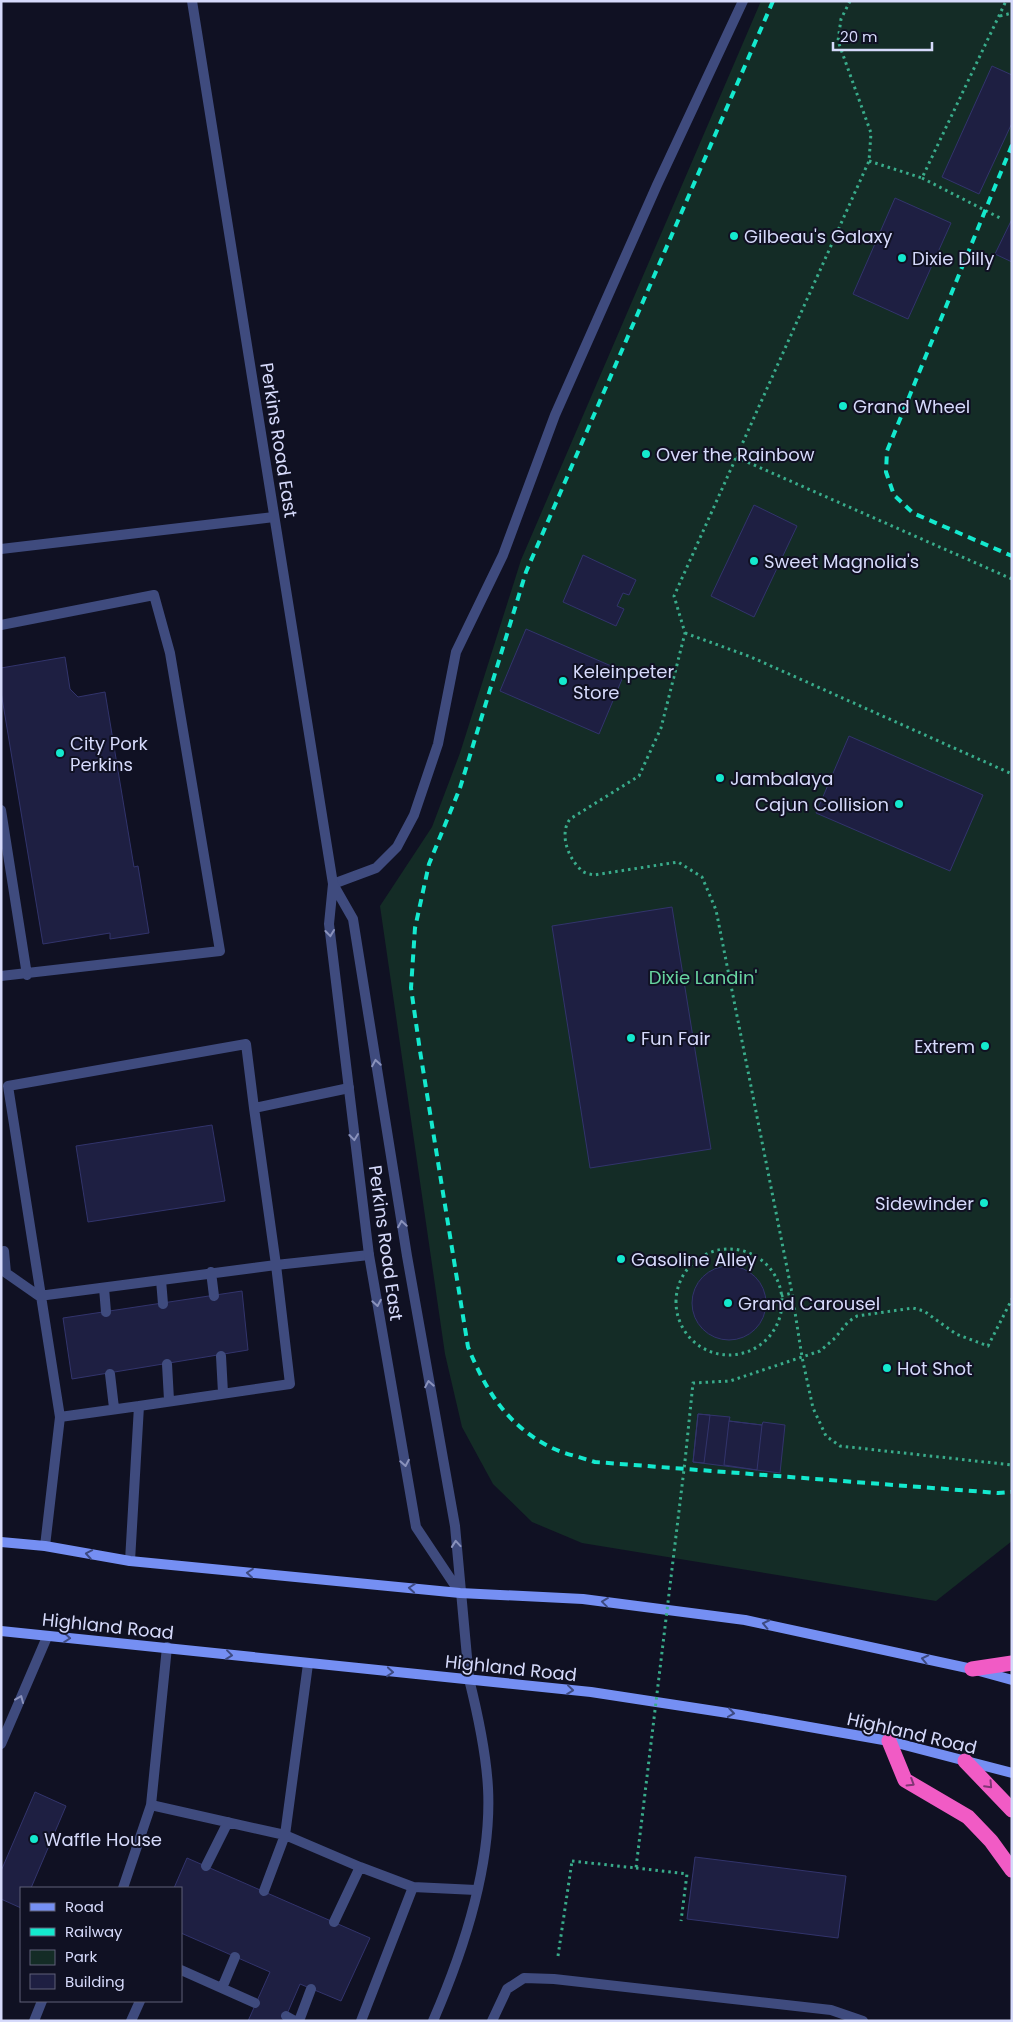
<svg xmlns="http://www.w3.org/2000/svg" width="1013" height="2022" font-family="Poppins,sans-serif">
<style>
.green{fill:#142c26}
.building{fill:#1e1f42;stroke:#32346c}
.lines{fill:none;stroke-linecap:round;stroke-linejoin:round}
.path{stroke:#39ac8b;stroke-width:3;stroke-dasharray:2.5 4;stroke-linecap:butt}
.service{stroke:#3f4b7e;stroke-width:10}
.minor{stroke:#3f4b7e;stroke-width:10}
.tertiary{stroke:#3f4b7e;stroke-width:10}
.secondary{stroke:#758ff3;stroke-width:10}
.motorway{stroke:#f15bc5;stroke-width:15}
.rail{stroke:#14e9ce;stroke-width:4;stroke-dasharray:8 6;stroke-linecap:butt}
.path-bridge{stroke:#39ac8b;stroke-width:3;stroke-dasharray:2.5 4;stroke-linecap:butt}
.oneway{stroke:#8a92bc}
.oneway2{stroke:#3d4a81}
.oneway3{stroke:#803674}
.poi-dot{fill:#14e9ce;stroke:#101123;stroke-width:2}
.labels{text-anchor:middle;dominant-baseline:central;stroke-width:4;stroke-linejoin:round;paint-order:stroke}
.poi-label{font-size:18px;fill:#d6dafb;stroke:#101123;text-anchor:start}
.street-label{font-size:18px;fill:#d6dafb;stroke:#101123}
.park-label{font-size:18px;fill:#68d5a1;stroke:#101123}
</style>
<rect width="100%" height="100%" fill="#101123"/>
<path class="green" d="M761,1H1012V1541L936,1601L582,1543L532,1522L493,1484L462,1427L445,1354L380,906L432,827L460,753L521,560Z"/>
<path class="building" d="M992,66L1012,75V123L979,194L942,177Z
M895,198L951,223L908,319L853,294Z
M1012,219V262L995,254Z
M754,505L797,526L754,617L711,596Z
M583,555L636,580L629,595L623,593L617,606L624,609L616,626L563,602Z
M526,629L625,672L599,734L500,691Z
M65,657L70,689L78,697L105,692L134,867L138,866L149,933L110,939V933L43,944L1,692V668Z
M849,736L983,795L950,871L816,813Z
M672,907L711,1149L590,1168L552,926Z
M212,1125L225,1201L88,1222L76,1146Z
M692 1303a37 37 0 1 1 74 0a37 37 0 1 1-74 0Z
M242,1291L248,1350L72,1379L63,1318Z
M698,1414L710,1415L704,1463L693,1462Z
M698,1414L730,1417L729,1421L762,1425L763,1422L785,1425L780,1473L693,1462Z
M729,1421L762,1425L757,1470L724,1465Z
M35,1792L66,1806L31,1888H21V1908L1,1899V1871Z
M695,1857L846,1876L838,1938L687,1919Z
M187,1858L370,1938L341,2001L300,1984L284,2021H248L270,1972L181,1933V1888H174Z"/>
<g class="lines">
<path class="path" d="M850,1L841,19L838,41L871,133L869,161L674,596L685,633L661,728L639,776L570,819C559,834 568,857 580,869C583,873 589,874 594,875L678,862L702,877L716,910L792,1293L802,1357L813,1408L826,1436L840,1446L1012,1465
M1000,16L1012,13
M869,161L922,178L1006,1
M922,178L1000,218
M736,457L1012,579
M685,633L751,657L1012,774
M676 1302a53 53 0 1 1 106 0a53 53 0 1 1-106 0Z
M781,1296L792,1293
M685,1461L693,1383L730,1381L820,1351L835,1338L848,1322L857,1316L913,1308L924,1311L956,1334L988,1346L1012,1299
M636,1868L687,1874L681,1921
M558,1956L572,1861"/>
<path class="service" d="M1,549L274,517
M1,625L154,595L170,653L220,951L1,976
M1,810L27,975
M333,884L376,868L397,847L414,815L438,744L456,652L503,555L555,415L657,185L743,1
M4,1251L6,1273L39,1296L276,1265L254,1108L349,1088
M211,1272L214,1296
M161,1280L163,1304
M104,1288L106,1312
M221,1356L223,1393
M167,1364L169,1400
M110,1374L114,1408
M139,1406L60,1417L8,1086L246,1044L254,1108
M45,1546L60,1417
M130,1561L139,1406L290,1384L276,1265L369,1255
M167,1647L151,1805L285,1835L308,1664
M1,1744L47,1637
M206,1866L228,1822
M123,1888L151,1805
M264,1891L285,1835L360,1867L413,1887L476,1890
M334,1922L360,1867
M181,1970L255,2003
M222,1988L235,1957
M286,2016L295,2021
M34,2021L42,2001
M131,2021L140,2001
M299,2021L311,1989
M361,2021L413,1887
M492,2021L507,1989L524,1978L554,1979L831,2010L863,2021"/>
<path class="minor" d="M433,2021C463,1952 492,1864 488,1788C486,1751 478,1715 469,1679"/>
<path class="tertiary" d="M192,1L333,884L329,924L369,1255L416,1527L460,1593
M333,884L353,919L407,1256L455,1526L469,1679"/>
<path class="secondary" d="M1,1542L45,1546L130,1561L460,1593L583,1599L745,1620L972,1669L1012,1680
M1,1631L591,1692L741,1715L889,1741L1012,1773"/>
<path class="motorway" d="M972,1669L1012,1663
M889,1741L905,1780L968,1817L991,1841L1012,1870
M965,1761L1012,1810"/>
<path class="rail" d="M773,1L526,572L460,788L429,864L415,928L411,988L420,1051L468,1347C486,1391 507,1425 550,1447C564,1454 580,1457 595,1462L998,1493L1012,1492
M1012,145L887,451L886,472L894,495L913,513L1012,556"/>
<path class="path-bridge" d="M572,1861L636,1868L685,1461"/>
</g>
<defs><path id="oneway-chevron" d="M-2-3.5L2.5 0L-2 3.5" fill="none" stroke-width="1.6" stroke-linecap="round" stroke-linejoin="round" transform="scale(1.25)"/></defs>
<g class="oneway">
<use href="#oneway-chevron" transform="translate(330 933) rotate(84)"/>
<use href="#oneway-chevron" transform="translate(376 1063) rotate(-99)"/>
<use href="#oneway-chevron" transform="translate(354 1137) rotate(83)"/>
<use href="#oneway-chevron" transform="translate(402 1224) rotate(-99)"/>
<use href="#oneway-chevron" transform="translate(377 1303) rotate(80)"/>
<use href="#oneway-chevron" transform="translate(429 1384) rotate(-100)"/>
<use href="#oneway-chevron" transform="translate(405 1463) rotate(80)"/>
<use href="#oneway-chevron" transform="translate(456 1544) rotate(-95)"/>
<use href="#oneway-chevron" transform="translate(20 1699) rotate(-67)"/>
</g>
<g class="oneway2">
<use href="#oneway-chevron" transform="translate(89 1554) rotate(-170)"/>
<use href="#oneway-chevron" transform="translate(250 1573) rotate(-175)"/>
<use href="#oneway-chevron" transform="translate(412 1588) rotate(-175)"/>
<use href="#oneway-chevron" transform="translate(605 1602) rotate(-173)"/>
<use href="#oneway-chevron" transform="translate(766 1624) rotate(-168)"/>
<use href="#oneway-chevron" transform="translate(67 1638) rotate(5)"/>
<use href="#oneway-chevron" transform="translate(229 1655) rotate(7)"/>
<use href="#oneway-chevron" transform="translate(925 1659) rotate(-168)"/>
<use href="#oneway-chevron" transform="translate(390 1672) rotate(5)"/>
<use href="#oneway-chevron" transform="translate(570 1690) rotate(6)"/>
<use href="#oneway-chevron" transform="translate(731 1713) rotate(8)"/>
</g>
<g class="oneway3">
<use href="#oneway-chevron" transform="translate(911 1783) rotate(32)"/>
<use href="#oneway-chevron" transform="translate(989 1785) rotate(47)"/>
</g>
<g class="poi-dot">
<circle cx="734" cy="236" r="5"/>
<circle cx="902" cy="258" r="5"/>
<circle cx="843" cy="406" r="5"/>
<circle cx="646" cy="454" r="5"/>
<circle cx="754" cy="561" r="5"/>
<circle cx="563" cy="681" r="5"/>
<circle cx="60" cy="753" r="5"/>
<circle cx="720" cy="778" r="5"/>
<circle cx="899" cy="804" r="5"/>
<circle cx="631" cy="1038" r="5"/>
<circle cx="985" cy="1046" r="5"/>
<circle cx="984" cy="1203" r="5"/>
<circle cx="621" cy="1259" r="5"/>
<circle cx="728" cy="1303" r="5"/>
<circle cx="887" cy="1368" r="5"/>
<circle cx="34" cy="1839" r="5"/>
</g>
<g class="labels">
<g class="poi-label">
<text x="744" y="236">Gilbeau's Galaxy</text>
<text x="912" y="258">Dixie Dilly</text>
<text x="853" y="406">Grand Wheel</text>
<text x="656" y="454">Over the Rainbow</text>
<text x="764" y="561">Sweet Magnolia's</text>
<text x="573" y="671">Keleinpeter<tspan x="573" dy="21">Store</tspan></text>
<text x="70" y="743">City Pork<tspan x="70" dy="21">Perkins</tspan></text>
<text x="730" y="778">Jambalaya</text>
<text x="889" y="804" text-anchor="end">Cajun Collision</text>
<text x="641" y="1038">Fun Fair</text>
<text x="975" y="1046" text-anchor="end">Extrem</text>
<text x="974" y="1203" text-anchor="end">Sidewinder</text>
<text x="631" y="1259">Gasoline Alley</text>
<text x="738" y="1303">Grand Carousel</text>
<text x="897" y="1368">Hot Shot</text>
<text x="44" y="1839">Waffle House</text>
</g>
<g class="street-label">
<text transform="translate(279 440) rotate(81)">Perkins Road East</text>
<text transform="translate(386 1243) rotate(82)">Perkins Road East</text>
<text transform="translate(108 1626) rotate(6)">Highland Road</text>
<text transform="translate(511 1668) rotate(6)">Highland Road</text>
<text transform="translate(912 1733) rotate(13)">Highland Road</text>
</g>
<g class="park-label">
<text x="703" y="977">Dixie Landin'</text>
</g>
</g>
<rect width="1013" height="2022" fill="none" stroke="#d6dafb" stroke-width="5"/>
<rect x="20" y="1887" width="162" height="115" fill="#101123" stroke="#5f6179"/>
<rect x="30" y="1903" width="25" height="8" fill="#758ff3" stroke="#5f6179"/>
<text x="65" y="1912" font-size="15" fill="#d6dafb">Road</text>
<rect x="30" y="1928" width="25" height="8" fill="#14e9ce" stroke="#5f6179"/>
<text x="65" y="1937" font-size="15" fill="#d6dafb">Railway</text>
<rect x="30" y="1950" width="25" height="15" fill="#142c26" stroke="#5f6179"/>
<text x="65" y="1962" font-size="15" fill="#d6dafb">Park</text>
<rect x="30" y="1974" width="25" height="15" fill="#1e1f42" stroke="#5f6179"/>
<text x="65" y="1987" font-size="15" fill="#d6dafb">Building</text>
<path d="M833 42v8h99v-8" fill="none" stroke="#d6dafb" stroke-width="2.5"/>
<text x="840" y="42" font-size="15" fill="#d6dafb" stroke="#101123" stroke-width="4" paint-order="stroke">20 m</text>
</svg>
